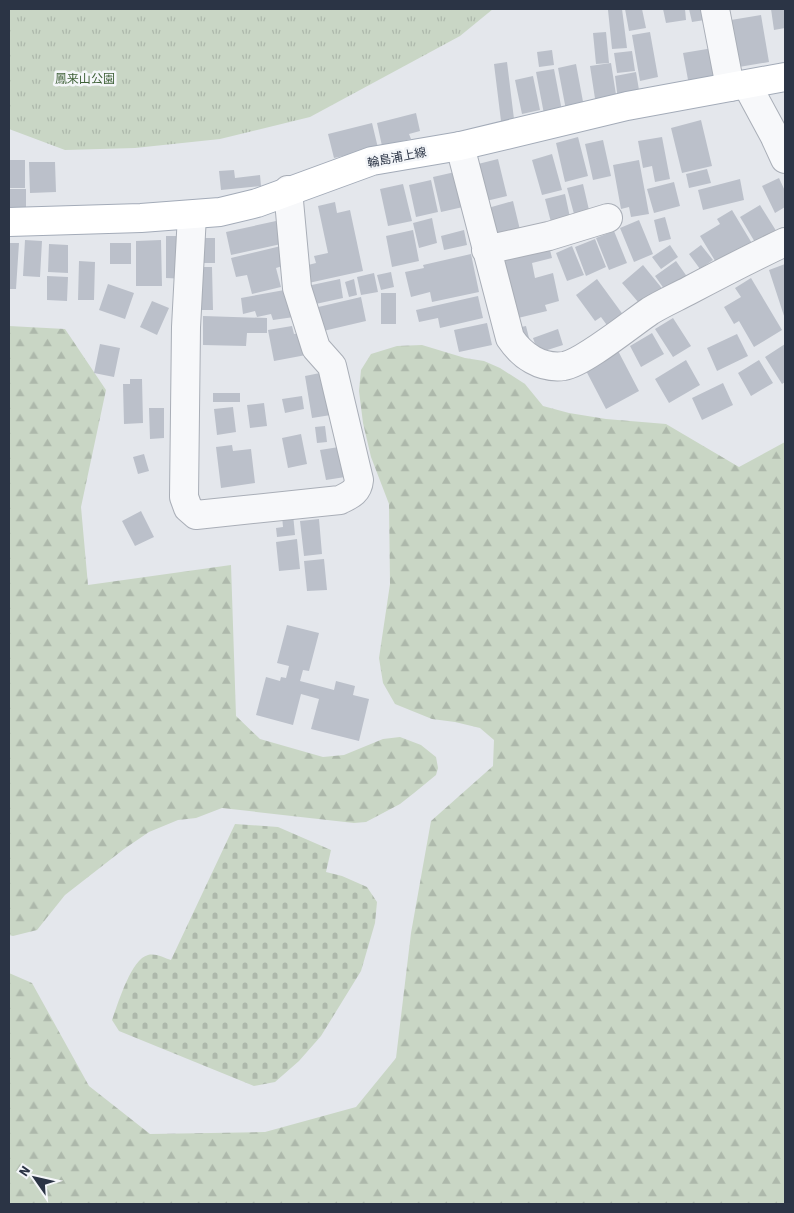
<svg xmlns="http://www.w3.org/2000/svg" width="794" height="1213" font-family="'Source Sans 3','Noto Sans JP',sans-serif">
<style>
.forest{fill:url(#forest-firs)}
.cemetery{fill:url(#cemetery-stones)}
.park{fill:url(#park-tufts)}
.building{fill:#bbc0ca}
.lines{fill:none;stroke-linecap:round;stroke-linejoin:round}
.minor-casing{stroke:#a9aeb7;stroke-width:30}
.major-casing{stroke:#a3abb8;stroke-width:30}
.minor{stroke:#f7f8fa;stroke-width:28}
.major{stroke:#fff;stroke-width:28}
.labels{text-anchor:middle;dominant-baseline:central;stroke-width:5;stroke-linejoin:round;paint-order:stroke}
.park-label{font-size:12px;fill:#3f6138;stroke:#f4f6f9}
.street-label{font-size:12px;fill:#2b3445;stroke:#f4f6f9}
</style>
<defs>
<pattern id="forest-firs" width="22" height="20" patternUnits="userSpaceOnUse" patternTransform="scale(1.25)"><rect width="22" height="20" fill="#c9d6c5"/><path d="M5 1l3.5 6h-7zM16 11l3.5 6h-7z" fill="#adb8ab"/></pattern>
<pattern id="cemetery-stones" width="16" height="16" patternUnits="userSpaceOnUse" patternTransform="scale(1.25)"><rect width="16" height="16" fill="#c9d6c5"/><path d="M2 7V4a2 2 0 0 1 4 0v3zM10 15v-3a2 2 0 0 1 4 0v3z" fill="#adb8ab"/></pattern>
<pattern id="park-tufts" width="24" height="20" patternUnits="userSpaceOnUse" patternTransform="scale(1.25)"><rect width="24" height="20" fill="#c9d6c5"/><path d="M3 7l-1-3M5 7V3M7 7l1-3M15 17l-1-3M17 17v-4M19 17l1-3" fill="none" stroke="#adb8ab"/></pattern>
</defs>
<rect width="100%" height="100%" fill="#e4e7ec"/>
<path class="forest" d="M9,326L65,329L106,390L81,507L88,585L231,565L236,716L260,739L323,757L344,755L383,739L400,737L421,745L436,757L438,768L436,775L414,793L400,804L366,822L354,823L222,808L196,818L178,820L149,832L124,849L65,895L37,930L13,936L9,935Z
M422,345L465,358L484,361L500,368L525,384L543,406L569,413L606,419L666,424L739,467L785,442V1204H9V973L32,983L89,1086L150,1134L265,1132L356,1107L396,1058L411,933L431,821L493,766L494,740L480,728L455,722L432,719L395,704L383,683L379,658L390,584L389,504L371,457L363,423L359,391L361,370L371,354L397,346Z"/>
<path class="cemetery" d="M235,824L278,827L331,850L326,872L342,876L367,887L377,902L375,923L361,971L321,1036L299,1061L275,1082L254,1086L119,1031L112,1020C118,1004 131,959 148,955C156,953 164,958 171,960Z"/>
<path class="park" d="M9,9H493L460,36L310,117L220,139L135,148L65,150L9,129Z"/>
<path class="building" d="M622,9L627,48L612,49L608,10Z
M625,9H642L646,28L629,31Z
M663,9H685L686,20L666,23Z
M689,9H709L711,19L692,22Z
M771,9H785V28L774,30Z
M761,15L769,62L733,68L725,21Z
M606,32L609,63L596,64L593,33Z
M650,32L658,77L640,81L632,35Z
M713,48L718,81L689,85L683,53Z
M552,50L554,65L539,67L537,52Z
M632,51L635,71L617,73L614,53Z
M507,62L514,119L501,121L494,64Z
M611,63L617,101L596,105L590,66Z
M576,64L584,107L566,110L558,68Z
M554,69L562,111L544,114L536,72Z
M636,72L640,96L618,100L615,76Z
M533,76L540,110L522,114L515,80Z
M416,113L420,131L409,134L411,139L382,146L377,123Z
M701,120L712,166L682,173L671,128Z
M372,123L378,148L334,158L328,134Z
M578,137L588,176L565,182L556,143Z
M662,137L670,179L655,182L652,166L643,168L638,141Z
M603,140L611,176L593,180L585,144Z
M552,154L562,190L542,195L532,160Z
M498,159L507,196L482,202L474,165Z
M9,160H25V188H9Z
M639,160L649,214L631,217L629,207L621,209L613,165Z
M29,162H55L56,192L30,193Z
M707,169L711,183L689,188L686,174Z
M234,170L235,178L260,175L261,186L221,190L219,171Z
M455,172L463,207L441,212L433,177Z
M779,178L785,191V207L775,213L762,186Z
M740,179L744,200L703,210L698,190Z
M431,180L438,212L416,217L409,185Z
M674,182L680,206L654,213L647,189Z
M403,184L412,221L388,226L380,189Z
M583,184L589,210L574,214L567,188Z
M9,189H26V210L9,211Z
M565,194L571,222L552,226L545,199Z
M513,201L521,234L495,240L488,208Z
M335,202L337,213L350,210L363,271L304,284L300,267L316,263L314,256L328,253L318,206Z
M760,205L780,237L759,249L740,217Z
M732,210L756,250L717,264L700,236L720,224L717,219Z
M665,217L671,239L659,242L654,220Z
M432,218L437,243L419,248L413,223Z
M639,220L653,254L634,262L620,228Z
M276,221L281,244L231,255L226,232Z
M413,230L419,261L392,267L386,236Z
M464,230L467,245L444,250L441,236Z
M614,231L627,263L609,270L596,238Z
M166,236H187V279L166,278Z
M194,238H215V263H193Z
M595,239L606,267L586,276L575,247Z
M25,240L42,241L40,277L23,276Z
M161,240L162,286H136V241Z
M9,243H19L16,289H9Z
M110,243H131V264H110Z
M49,244L68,245V273L48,272Z
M670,245L678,257L661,269L652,257Z
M701,245L713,260L700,269L689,254Z
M281,246L286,265L276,268L281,287L252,294L247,275L236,277L231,258Z
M549,246L552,258L532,263L535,278L553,273L559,301L545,305L547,311L518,318L494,259Z
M572,246L584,275L567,281L556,253Z
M471,254L479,292L432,302L430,292L411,297L405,272L424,268L423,265Z
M79,261L95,262L94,300H78Z
M676,261L688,278L667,293L655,276Z
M785,264V319L769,270Z
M643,265L665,292L644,309L622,283Z
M190,267H212L213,310H191Z
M391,272L394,287L381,290L377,275Z
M374,273L378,292L361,295L357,277Z
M47,276L68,277L67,301L47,300Z
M751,278L782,330L754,347L739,321L734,324L724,307L741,297L735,288Z
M340,279L343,298L311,305L307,286Z
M354,279L357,295L349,297L345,282Z
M597,279L624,316L609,328L601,317L595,321L576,295Z
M108,284L134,293L125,319L99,310Z
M290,289L294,317L273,320L271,314L257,317L255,311L243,314L241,298Z
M381,293H396V324H381Z
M478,296L483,318L440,328L438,318L419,322L416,310Z
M361,297L366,321L319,332L314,308Z
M152,301L169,308L157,335L140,327Z
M203,316L267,318V333H247L246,346L203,345Z
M673,318L691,346L673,357L655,329Z
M487,323L492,345L459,352L454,330Z
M292,326L294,334L302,333L306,355L274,361L268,330Z
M526,326L529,338L519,341L516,328Z
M558,329L563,345L538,353L533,338Z
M652,333L664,354L641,367L630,346Z
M737,334L748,356L717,371L707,348Z
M100,344L120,348L114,377L94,373Z
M785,344V382L782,384L765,357Z
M616,347L639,391L606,409L583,365Z
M686,360L700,385L669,403L655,379Z
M759,360L773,383L751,396L738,373Z
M330,371L337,414L312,418L305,376Z
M130,379H142L143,423L124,424L123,384H130Z
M723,383L733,405L702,420L692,398Z
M213,393H240V402H213Z
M302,396L304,409L285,413L282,399Z
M264,403L267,426L250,428L247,405Z
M233,407L236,432L217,435L214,409Z
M149,408H164V438L150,439Z
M325,426L327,442L317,443L315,427Z
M301,434L307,464L288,468L282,438Z
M232,445L233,451L251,449L255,483L221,488L216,447Z
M339,447L345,477L326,480L320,450Z
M144,454L149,471L138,474L133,457Z
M141,511L154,537L135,546L122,521Z
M293,514L295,535L277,537L276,528L283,527L282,516Z
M319,519L322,554L304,556L300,521Z
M297,539L300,569L279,571L276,542Z
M324,559L327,590L307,591L304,561Z
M287,625L319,633L309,671L303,670L300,681L334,690L336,681L355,686L353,695L369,699L359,741L311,729L319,699L301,694L293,725L256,715L266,677L280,681L281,677L286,678L289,666L277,663Z"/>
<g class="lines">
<g class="minor-casing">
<path id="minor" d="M715,9L730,87
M747,85L774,135L785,159
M460,146L510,338C522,356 541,369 564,366C583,363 631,324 650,311C663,303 677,297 690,290C722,273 753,257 785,242
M192,215L186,327L184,497L188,508L196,515L340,500C350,495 358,492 359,480L332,366L316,348L297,288L288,190
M486,250L549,236L608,218"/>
</g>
<g class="major-casing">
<path id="major" d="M9,222L141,218L220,212L257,203L372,161L460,146L627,106L785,77"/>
</g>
<use href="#minor" class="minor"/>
<use href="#major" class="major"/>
</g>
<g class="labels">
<g class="park-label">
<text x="85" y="79">鳳来山公園</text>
</g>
<g class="street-label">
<text transform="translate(397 158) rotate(-11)">輪島浦上線</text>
</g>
</g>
<rect width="794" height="1213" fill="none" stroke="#2b3445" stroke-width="20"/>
<g transform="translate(35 1178) rotate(304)" stroke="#f4f6f9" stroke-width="4" paint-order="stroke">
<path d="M0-4L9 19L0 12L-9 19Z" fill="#2b3445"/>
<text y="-8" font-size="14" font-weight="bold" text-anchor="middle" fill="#2b3445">N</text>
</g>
</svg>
